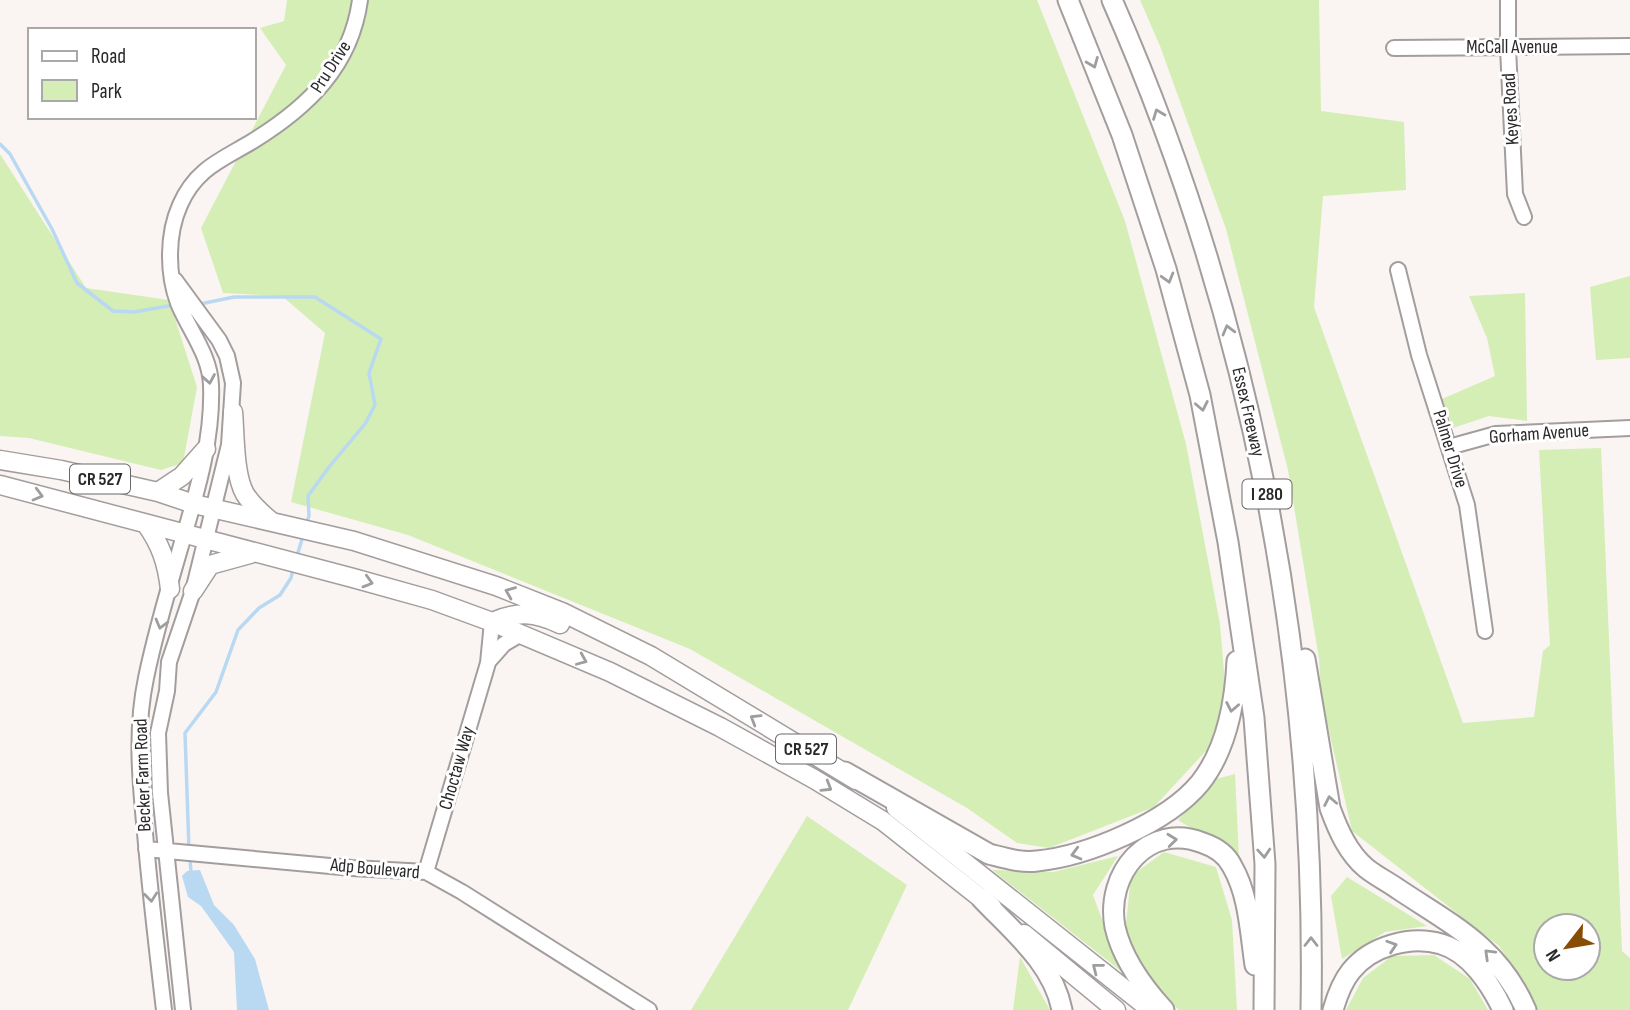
<svg xmlns="http://www.w3.org/2000/svg" width="1630" height="1010" font-family="'Sofia Sans Condensed',sans-serif">
<style>
.green{fill:#d4eeb5;fill-rule:evenodd}
.water{fill:#b9d8f2}
.lines{fill:none;stroke-linecap:round;stroke-linejoin:round}
.stream{stroke:#b9d8f2;stroke-width:3.5}
.minor-casing{stroke:#a39e9d;stroke-width:18}
.major-casing{stroke:#a39e9d;stroke-width:21}
.highway-casing{stroke:#a39e9d;stroke-width:23}
.minor{stroke:#fff;stroke-width:14}
.major{stroke:#fff;stroke-width:18}
.highway{stroke:#fff;stroke-width:19}
.oneway{stroke:#9f9e9e}
.labels{text-anchor:middle;dominant-baseline:central;stroke-width:6;stroke-linejoin:round;paint-order:stroke}
.shield{fill:#fff;stroke:#6a6868;stroke-width:2}
.shield-label{font-size:18px;font-weight:bold;fill:#2a2828}
.street-label{font-size:19px;fill:#2a2828;stroke:#fff}
</style>
<rect width="100%" height="100%" fill="#faf5f3"/>
<path class="green" d="M287,0H1037L1125,221L1186,444L1220,624L1225,683L1216,740L1154,807L1049,848L1017,843L967,808L690,649L408,535L291,502L325,333L282,296L223,293L201,228L286,65L260,28L284,21Z
M1140,0H1319L1321,111L1404,122L1406,190L1323,196L1314,307L1463,723L1534,717L1543,651L1550,645L1539,450L1601,448L1622,951L1630,958V1010H1535L1531,996L1499,946L1352,831L1321,696L1319,659L1288,470L1226,229L1160,46ZM1546,926H1588V968H1546Z
M0,154L86,288L169,300L197,387L183,463L161,470L29,438L0,436Z
M1630,276V358L1596,360L1590,287Z
M1525,293L1527,421L1489,416L1453,428L1442,399L1495,376L1487,338L1469,296Z
M1235,774L1239,858L1178,820L1216,779Z
M807,816L907,885L848,1010H691Z
M1164,852L1216,867L1232,920L1237,1010H1179L1155,988L1125,933L1131,876Z
M1118,856L1093,895L1121,971L992,870L1053,872Z
M1347,877L1427,926L1385,932L1342,959L1331,896Z
M1434,955L1470,979L1488,1010H1346L1363,978L1392,956Z
M1020,957L1050,1010H1013Z"/>
<path class="water" d="M200,870L214,905L234,925L255,959L269,1010H237L234,952L201,906L188,897L182,876L187,871Z"/>
<g class="lines">
<path class="stream" d="M0,144L10,154L52,229L77,283L113,311L134,312L174,305
M200,304L234,297H315L381,339L369,373L375,405L365,424L329,467L308,496L309,516L306,525
M296,559L303,536
M189,850L185,733L216,692L238,630L259,608L280,595L291,578L293,569
M190,857L191,874"/>
<g class="minor-casing">
<path id="minor" d="M1508,0V48L1515,194L1524,217
M1394,48L1630,46
M1398,270L1419,355L1467,505L1485,631
M175,280L219,340L227,356L233,383L229,445L193,591L169,662L167,691L158,733L160,793L183,1010
M1449,447L1496,434L1630,428
M488,662L504,644L521,634
M146,849L352,868L426,872L462,892L649,1010
M426,872L488,663L492,622
M164,1010C157,951 150,892 145,833C140,781 135,730 146,678C156,629 171,580 185,532C199,485 213,435 211,385C210,355 189,330 178,303C167,273 167,234 180,205C196,168 222,160 253,141C308,107 351,66 360,0"/>
</g>
<g class="major-casing">
<path id="major" d="M233,412C235,435 234,475 245,494C252,505 262,514 272,522
M0,460L61,470L158,492L194,504L354,541L496,586L562,612L651,656L856,780
M0,485L353,578L432,600L492,622L610,672L720,727L814,779L883,821L992,907
M158,492L182,476L206,449
M146,524C161,545 167,563 170,589
M193,591L210,565L250,554
M492,622C518,611 534,612 560,624
M896,808L1151,1010
M1024,934L1116,1010"/>
</g>
<g class="highway-casing">
<path id="highway" d="M1068,0L1122,135L1166,269L1200,395L1228,542L1254,718L1265,864L1264,1010
M1112,0C1252,318 1317,664 1311,1010
M1305,659L1330,808C1338,830 1348,853 1366,868C1376,876 1388,882 1398,889C1452,925 1499,947 1526,1010
M845,772L989,854C1005,858 1021,863 1037,861C1087,856 1167,823 1200,783C1227,749 1235,704 1237,661
M981,898C1013,932 1053,963 1062,1010
M1164,1010C1143,987 1122,958 1115,927C1105,874 1148,821 1203,843C1215,847 1226,854 1232,866C1249,895 1250,932 1255,965
M1333,1010C1337,996 1342,982 1351,971C1371,946 1411,935 1441,944C1470,952 1491,985 1503,1010"/>
</g>
<use href="#minor" class="minor"/>
<use href="#major" class="major"/>
<use href="#highway" class="highway"/>
</g>
<defs><path id="oneway-chevron" d="M-2-3.5L2.5 0L-2 3.5" fill="none" stroke-width="1.6" stroke-linecap="round" stroke-linejoin="round" transform="scale(1.75)"/></defs>
<g class="oneway">
<use href="#oneway-chevron" transform="translate(1093 63) rotate(68)"/>
<use href="#oneway-chevron" transform="translate(1158 114) rotate(-111)"/>
<use href="#oneway-chevron" transform="translate(1168 278) rotate(74)"/>
<use href="#oneway-chevron" transform="translate(1228 330) rotate(-105)"/>
<use href="#oneway-chevron" transform="translate(209 379) rotate(80)"/>
<use href="#oneway-chevron" transform="translate(1202 406) rotate(79)"/>
<use href="#oneway-chevron" transform="translate(38 495) rotate(15)"/>
<use href="#oneway-chevron" transform="translate(368 582) rotate(16)"/>
<use href="#oneway-chevron" transform="translate(510 592) rotate(-158)"/>
<use href="#oneway-chevron" transform="translate(161 624) rotate(105)"/>
<use href="#oneway-chevron" transform="translate(582 660) rotate(23)"/>
<use href="#oneway-chevron" transform="translate(1232 707) rotate(101)"/>
<use href="#oneway-chevron" transform="translate(755 719) rotate(-149)"/>
<use href="#oneway-chevron" transform="translate(827 787) rotate(31)"/>
<use href="#oneway-chevron" transform="translate(1330 801) rotate(-101)"/>
<use href="#oneway-chevron" transform="translate(1172 840) rotate(-6)"/>
<use href="#oneway-chevron" transform="translate(1264 853) rotate(86)"/>
<use href="#oneway-chevron" transform="translate(1076 854) rotate(165)"/>
<use href="#oneway-chevron" transform="translate(151 897) rotate(84)"/>
<use href="#oneway-chevron" transform="translate(1311 942) rotate(-90)"/>
<use href="#oneway-chevron" transform="translate(1392 946) rotate(-18)"/>
<use href="#oneway-chevron" transform="translate(1489 954) rotate(-136)"/>
<use href="#oneway-chevron" transform="translate(1097 968) rotate(-142)"/>
</g>
<g class="labels">
<g class="shield">
<rect x="70" y="464.5" width="60" height="29" rx="5"/>
<rect x="1242.5" y="479.5" width="49" height="29" rx="5"/>
<rect x="776" y="734.5" width="60" height="29" rx="5"/>
</g>
<g class="shield-label">
<text x="100" y="479">CR 527</text>
<text x="1267" y="494">I 280</text>
<text x="806" y="749">CR 527</text>
</g>
<g class="street-label">
<text x="1512" y="47">McCall Avenue</text>
<text transform="translate(331 67) rotate(-57)">Pru Drive</text>
<text transform="translate(1511 109) rotate(-93)">Keyes Road</text>
<text transform="translate(1248 412) rotate(77)">Essex Freeway</text>
<text transform="translate(1539 434) rotate(-4)">Gorham Avenue</text>
<text transform="translate(1450 449) rotate(73)">Palmer Drive</text>
<text transform="translate(457 768) rotate(-74)">Choctaw Way</text>
<text transform="translate(143 775) rotate(-92)">Becker Farm Road</text>
<text transform="translate(375 869) rotate(5)">Adp Boulevard</text>
</g>
</g>
<rect x="28" y="28" width="228" height="91" fill="#ffffff" stroke="#aaa9a9" stroke-width="2"/>
<rect x="42" y="51" width="35" height="10" fill="#ffffff" stroke="#aaa9a9" stroke-width="2"/>
<text x="91" y="63" font-size="21" fill="#2a2828">Road</text>
<rect x="42" y="80" width="35" height="21" fill="#d4eeb5" stroke="#aaa9a9" stroke-width="2"/>
<text x="91" y="98" font-size="21" fill="#2a2828">Park</text>
<g transform="translate(1567 947) rotate(239)"><circle r="33" fill="#ffffff" stroke="#aaa9a9" stroke-width="2"/>
<path d="M0-5L12 26L0 18L-12 26Z" fill="#874c06"/>
<text y="-10" font-size="19" font-weight="bold" text-anchor="middle" fill="#2a2828">N</text>
</g>
</svg>
